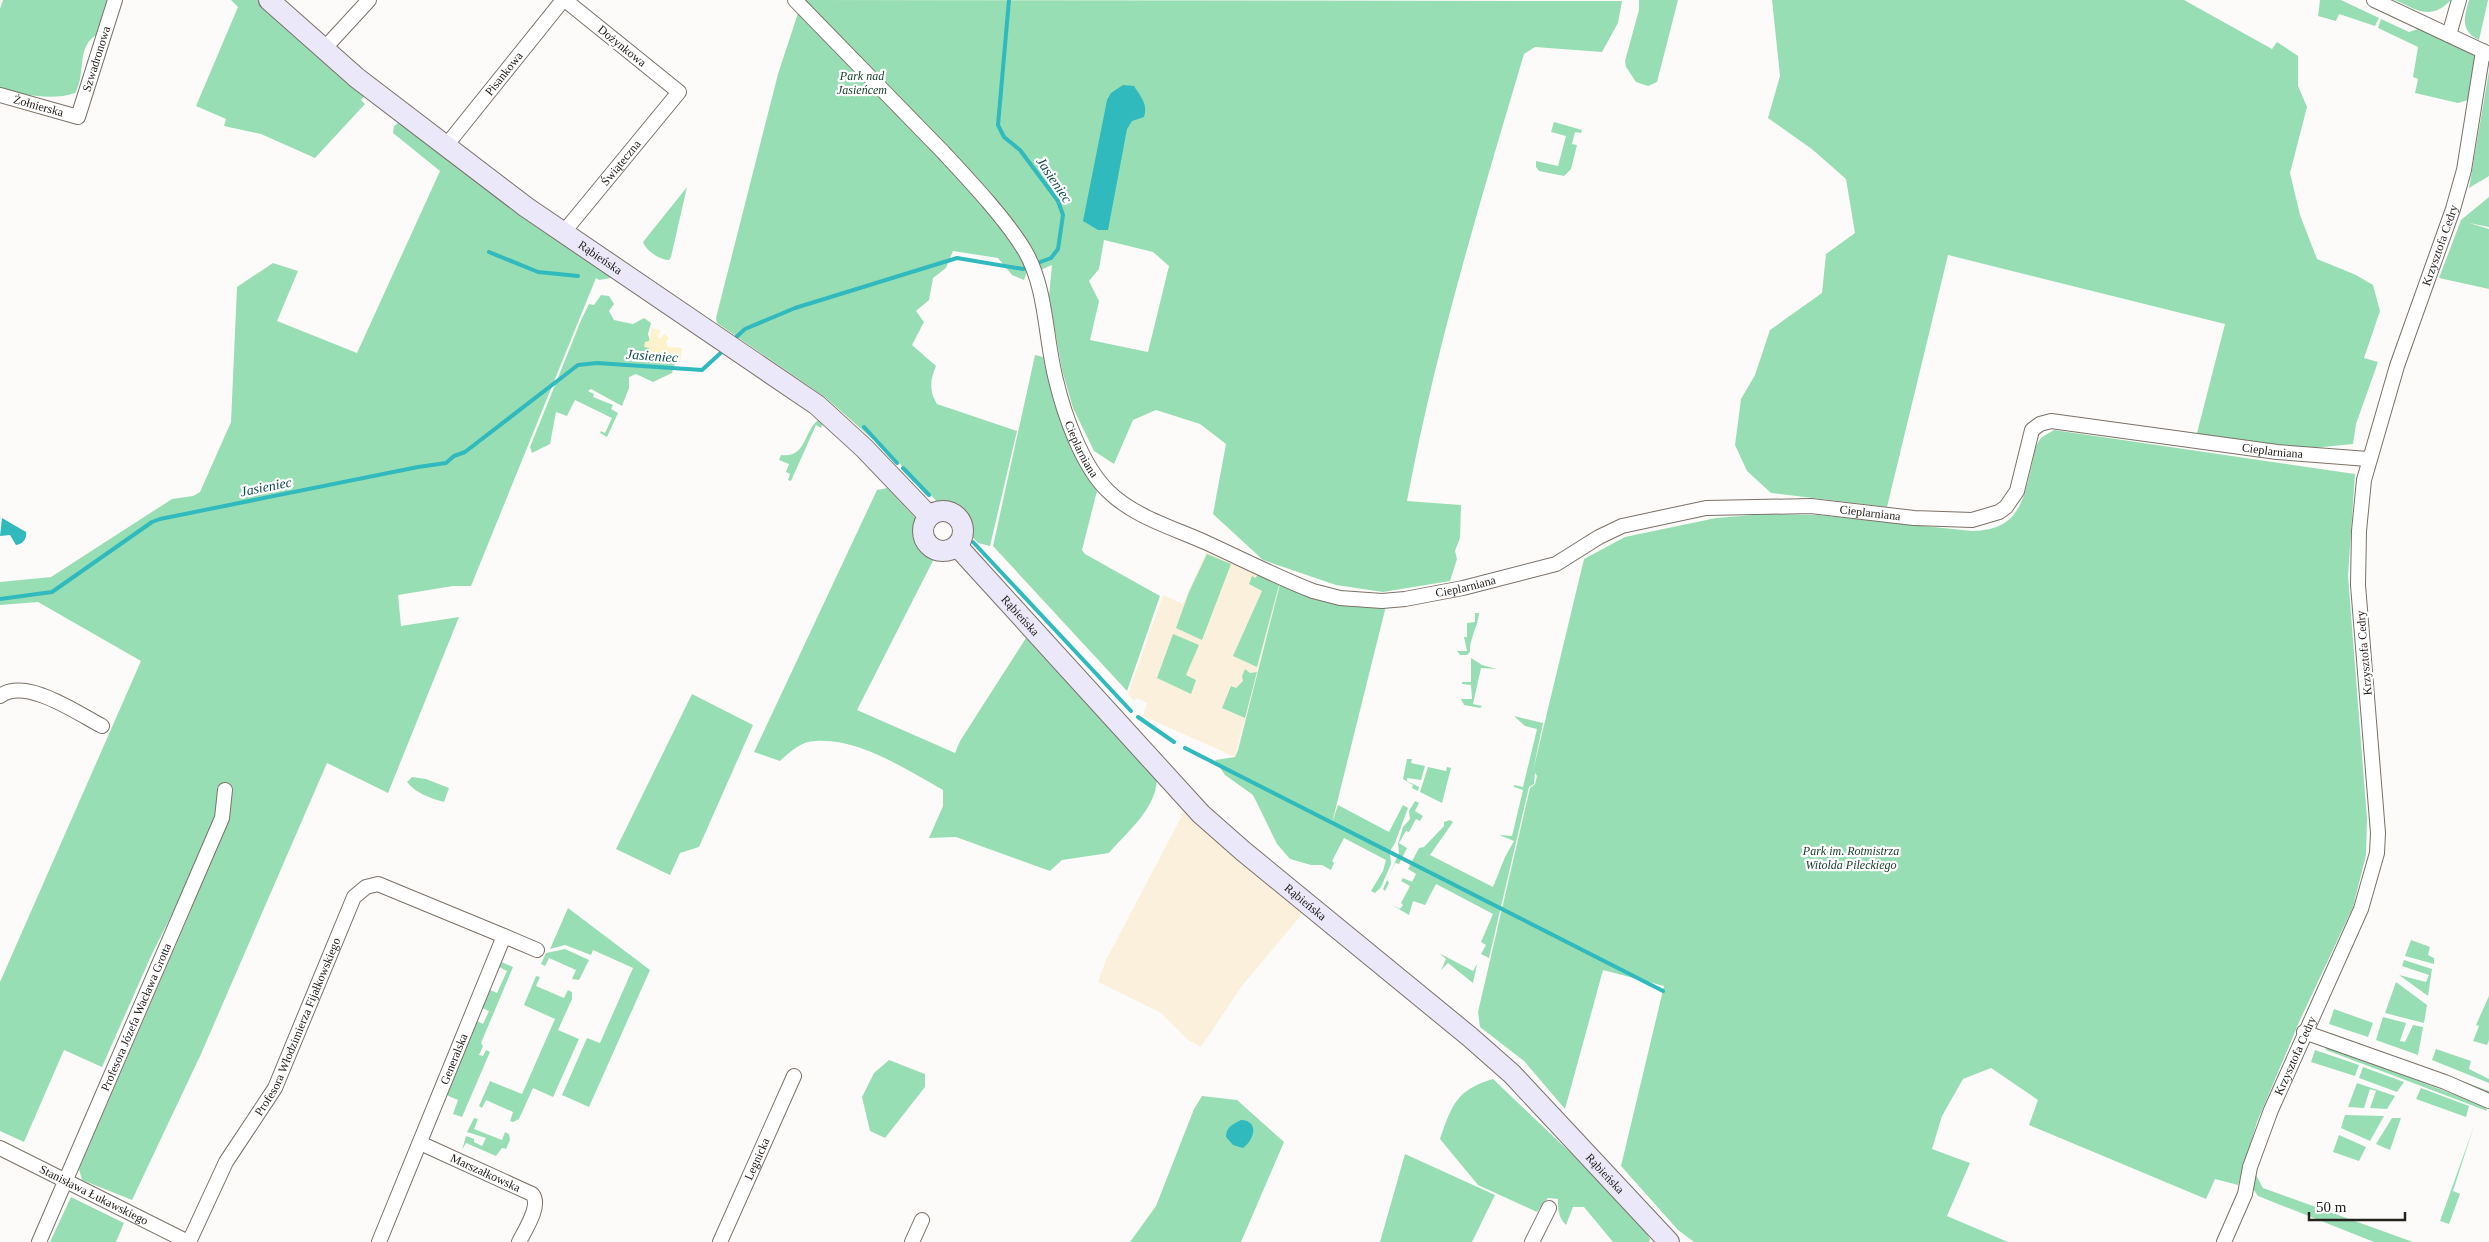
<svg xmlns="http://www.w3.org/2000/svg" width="2489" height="1242" font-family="'Times New Roman',serif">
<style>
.commercial{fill:#fbf0db}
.green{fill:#98deb4;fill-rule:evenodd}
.sand{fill:#fcf2cc}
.water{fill:#30babd}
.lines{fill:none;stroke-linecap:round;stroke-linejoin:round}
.stream{stroke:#30babd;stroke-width:4}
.street-casing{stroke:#7b7168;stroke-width:16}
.secondary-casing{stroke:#7b7168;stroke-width:22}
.street{stroke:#fff;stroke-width:14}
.secondary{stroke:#ebe8fa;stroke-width:20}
.labels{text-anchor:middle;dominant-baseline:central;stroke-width:4.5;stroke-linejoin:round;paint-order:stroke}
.street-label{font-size:12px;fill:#25211d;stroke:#fff}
.park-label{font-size:12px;font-style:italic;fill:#1a402b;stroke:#fff}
.water-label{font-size:14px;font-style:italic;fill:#104a4c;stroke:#fff}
</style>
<rect width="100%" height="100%" fill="#fdfbf9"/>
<path class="commercial" d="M1206,552L1280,584L1235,757L1143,716L1147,703L1137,698L1134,701L1128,694L1163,595L1183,604Z
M1185,810L1303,913L1242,986L1201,1047L1188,1040L1161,1013L1098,982L1106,960Z"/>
<path class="green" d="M3,0H109L98,34C75,46 87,73 75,93C52,101 23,95 0,88V9Z
M231,0H261L366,94L361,100L365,104L315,158L261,134L224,126L226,119L196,106L238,7Z
M795,0L1622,1L1618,23L1602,52L1535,47L1524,54C1480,202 1435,350 1407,501L1461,505L1460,538L1455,551L1457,559L1450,581L1383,592L1336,585L1263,560L1213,514L1226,444L1200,424L1156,410L1133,420L1114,464L1094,451L1073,408L1062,370L1049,296L1052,265L1038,271L1032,257L1024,280L1012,275L998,258L953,251L946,268L933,278L929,300L916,311L924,322L912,345L936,366C930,380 929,391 937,404L1017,431L990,546L978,543L894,458L825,397L717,323L716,318L778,74L798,13L793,8ZM1104,240L1153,252L1169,266L1148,352L1090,340L1099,301L1089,281L1099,269Z
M1639,0H1678L1657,82L1648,86L1636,82L1626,67L1625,61L1639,10Z
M1772,0H2184L2272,49L2277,42L2298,56V86L2307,107L2290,173L2300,215L2317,259L2356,275L2373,285L2380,311L2364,358L2378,362L2356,424L2353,444L2313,448L2196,437L2225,324L1948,255L1887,507L1771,493L1747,471L1735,445L1741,399L1755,375L1770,330L1822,293L1826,254L1855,233L1846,179L1813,150L1768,118L1780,76Z
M2320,0H2341L2379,18L2375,26L2339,14L2336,21L2318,16Z
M2395,0H2451C2431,21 2417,10 2395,0Z
M2469,0H2488L2479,40C2460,31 2464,17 2469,0Z
M2381,19L2409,32L2421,28L2471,51C2481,66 2472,85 2468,100L2458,103L2415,93L2418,79L2413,77L2418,47L2378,28Z
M2489,71V176L2469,188Z
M1554,122L1582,130L1581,133L1575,132L1572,144L1577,145L1571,169L1564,176L1539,171L1536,167V161L1558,166L1566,136L1551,132Z
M398,123L407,125L602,269L611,278L599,280L596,278L471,586H453L398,595L401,626L459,617L388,793L327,763L201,1054L132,1200L82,1180L79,1169L191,910L192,874L151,956L102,1067L64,1050L24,1142L0,1131V982L141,661L38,602L0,605V582L51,577L172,499L193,496L200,492L231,422L237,287L273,263L298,271L277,321L357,353L440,171L393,133L394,126Z
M687,187L671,257L669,260C660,260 646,251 643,242Z
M2489,197V227L2469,223L2489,229V289L2439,278L2461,220Z
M601,295L609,296L614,304L609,311L614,320L633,324L644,318L651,323L648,334L651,345L675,363L672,373L653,382L636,374L629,377V388L622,406L591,389L588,391L594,394L593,397L613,405L611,409L618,413L607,437L600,433L601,431L605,433L612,418L575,400L567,416L556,412L550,444L532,453L530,447L582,318L589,304L594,305Z
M1035,355L1043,357C1052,405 1074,449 1097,491L1082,550L1085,554L1160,596L1127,691L993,546Z
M818,420H824L821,428L816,425L791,481L788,480L790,474L786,472L789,464L779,460L781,455C807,458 803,432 818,420Z
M2054,430L2355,474L2348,576L2367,819L2366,855L2353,907L2300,1020L2257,1122L2238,1185L2215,1179L2206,1199L2029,1125L2038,1100L1991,1068L1963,1079L1942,1116L1932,1149L1970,1163L1947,1216L2008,1242H1694L1678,1230L1621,1166L1664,986L1603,970L1565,1109L1524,1061L1480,1027L1478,1012L1530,788L1535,784L1537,776L1535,773L1534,784L1529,787L1489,958L1481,954L1486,945L1481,942L1493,914L1436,884L1425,905L1413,901L1409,915L1392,905L1400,909L1403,905L1401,903L1410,886L1401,881L1403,878L1412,882L1416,874L1408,869L1419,848L1424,847L1444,826V822L1450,820L1453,822L1430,855L1493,887L1505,857L1514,841L1499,835L1512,836L1523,790L1514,787V785L1523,787L1537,729L1525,726L1514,716L1543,723L1533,771L1584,559L1625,537L1716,518L1766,514L1818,515L1972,531C2018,530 2023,503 2032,464C2034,455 2035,445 2041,438C2044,435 2050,433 2054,430Z
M887,488L941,545L857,710L955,753L960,741L1026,638L1157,780C1155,810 1127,832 1109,853L1062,860L1050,871L956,837L929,838L943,806V790C907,770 859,738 816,741C801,741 790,752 780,761L754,752L877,490Z
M1207,554L1231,564L1202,640L1176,628L1189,592Z
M1257,575L1279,585L1257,667L1233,656L1262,591L1249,584L1252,576L1256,578Z
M1280,584C1319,606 1343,605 1386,606L1332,823L1338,805L1389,832L1403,805L1408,808L1395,843L1390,851L1391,864L1381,887L1375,893L1371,891L1383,871L1386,860L1344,838L1332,861L1334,863L1331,870L1322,865H1311L1290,859L1277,844L1253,795L1225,775L1215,760L1235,757L1238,750Z
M1475,613H1479C1478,627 1469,639 1470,652L1467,655H1460L1457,651H1467L1464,637H1467V623L1475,622Z
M1173,634L1199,645L1186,675L1196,680L1191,694L1157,678Z
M1471,658L1482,665L1497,669L1481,668L1473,704L1482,706L1480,708L1464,705L1461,699H1472L1471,685L1462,684V682H1471Z
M1245,669L1250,673L1257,672L1245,718L1222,708L1231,686L1236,688L1243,681L1242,676Z
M692,694L753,725L699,847L680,853L670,875L616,849Z
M1407,759H1412L1411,763L1425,766L1421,780L1407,778V781L1419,787L1418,791L1412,788L1413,785L1403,779Z
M1428,767L1446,771L1447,767L1451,768L1442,803L1420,792Z
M412,777L426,779L449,788L444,802C430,798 417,794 407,782Z
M1415,801L1419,803L1415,811L1423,816L1420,821L1416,819L1409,832L1406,831L1399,843L1407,848L1399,864L1395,863L1387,880L1389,883L1385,891L1383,889L1399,853L1398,844L1403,827L1410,819L1409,811Z
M568,908L650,970L589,1107L562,1095L587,1038L600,1043L633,968L593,950L591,955L565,945L550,949Z
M2411,940L2430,947L2428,955L2434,958V964L2405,956Z
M565,949L589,960L579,980L572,979L576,970L549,958L545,966L541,964L546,953Z
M1439,953L1473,971L1477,964L1473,983L1448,963L1441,970L1446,959Z
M2404,960L2432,969L2428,996L2399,975L2426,982L2429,975L2402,966Z
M499,961L513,967L481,1043L483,1046L479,1055L483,1056L486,1050L490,1052L462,1117L453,1114L458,1100L444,1094L475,1020L483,1024L489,1011L480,1007L488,989L497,993L507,971L497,966Z
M536,976L540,977L536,986L564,998L568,990L572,992V999L558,1030L579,1039L553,1097L533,1088L519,1119L513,1122L510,1121L513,1112L486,1100L482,1108L479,1106L490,1081L522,1094L555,1019L524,1005Z
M2396,982L2427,1005L2424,1023L2385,1013Z
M2489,996V1040L2487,1045L2473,1041L2479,1026L2476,1025Z
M2334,1009L2373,1023L2368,1037L2329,1024Z
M2383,1017L2406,1023L2400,1041L2405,1042L2413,1025L2423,1027L2418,1055L2376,1040Z
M2331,1033L2489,1091V1094L2329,1035Z
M2325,1046L2485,1106L2487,1111L2326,1050Z
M2436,1049L2471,1061L2469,1069L2489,1079V1083L2432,1060Z
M2315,1050L2359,1065L2355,1076L2311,1062Z
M889,1060L925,1074V1087L885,1138L870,1131L862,1097L874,1073Z
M2363,1067L2404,1082L2397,1092L2359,1078Z
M1493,1079L1597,1178L1643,1228L1650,1239L1649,1242H1613L1584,1207H1573L1566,1225C1558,1217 1558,1209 1558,1199L1548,1198L1537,1212L1478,1185L1440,1139C1452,1105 1456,1090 1493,1079Z
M2357,1083L2395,1096L2387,1109L2370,1108L2376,1091L2370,1089L2364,1108L2348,1107Z
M2421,1088L2469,1106L2466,1117L2416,1099Z
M1202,1096L1237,1100L1284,1142L1241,1242H1130L1156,1206L1194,1109Z
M2345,1115L2384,1116L2370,1141L2341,1128Z
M474,1118L478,1119L474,1129L502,1140L505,1132L509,1134L510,1140L506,1149L502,1148L496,1156L466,1143L462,1150L466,1136L474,1139V1142L482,1146L486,1138L467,1132Z
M2392,1118H2401L2390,1150L2376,1144Z
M2474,1126L2453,1191L2460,1194L2449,1224L2440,1221Z
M2339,1135L2366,1147L2359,1161L2333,1152Z
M1405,1154L1495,1195L1472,1242H1380Z
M2255,1173L2263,1188L2413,1242H2374L2258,1196L2253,1189Z
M71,1197L124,1223L116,1242H50Z"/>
<path class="sand" d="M652,328L660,330L658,337L661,338L664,334L669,338L666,342L668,347L682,348L681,360L658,359L651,355L649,348L644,347L645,342L649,341Z"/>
<path class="water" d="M1123,85L1134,86C1141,97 1148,104 1144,117L1132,121L1127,129L1108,230H1098L1083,221L1107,100L1111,93Z
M2,518L26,532C27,539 23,544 16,545L10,535L0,536Z
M1241,1120C1260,1121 1254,1140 1243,1148L1233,1145L1226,1137C1226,1127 1233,1124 1241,1120Z"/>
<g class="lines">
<path class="stream" d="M1009,0L998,125L1004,137L1020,150L1058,201L1063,215L1058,249L1051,258L1035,264
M489,252L538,272L578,276
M733,340L745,329L795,308L957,258L1023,269L1029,267
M864,427L897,463
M903,468L929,495
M973,542L1131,711
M0,599L52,592L152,522L160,519L418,467L446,463L454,456L465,452L578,365L597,363L702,370L725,349
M1138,717L1174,742
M1185,748L1663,991"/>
<g class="street-casing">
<g id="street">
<path id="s1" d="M795,0C844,51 894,101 943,152C969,180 1006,219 1025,251C1047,289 1045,338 1056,380C1064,414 1082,466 1108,491C1134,517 1174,528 1207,543C1242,559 1277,577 1313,591L1340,598L1382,601L1405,599L1463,588L1556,564L1599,537L1622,526L1706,508L1811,506L1914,518L1972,520L1999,512L2006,507L2017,491L2032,430L2040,424L2051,421L2277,452L2368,459"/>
<path d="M2374,0L2489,54"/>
<path d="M2449,35L2459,0"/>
<path d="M323,50L369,0"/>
<path id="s2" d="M0,95L78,117L115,0"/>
<path id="s3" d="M445,147L563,0"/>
<path id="s4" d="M563,233L679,92L565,0"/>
<path d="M0,696C26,677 77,713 102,726"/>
<path d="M504,936L537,950"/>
<path d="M2304,1032L2445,1082L2489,1101"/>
<path id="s5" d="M420,1143L532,1194C542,1205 525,1230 519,1242"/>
<path id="s6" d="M0,1148L188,1242"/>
<path id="s7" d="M39,1242L222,818L225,790"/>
<path id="s8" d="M189,1242L226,1162L275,1088L354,897L366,887L378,884L504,936L379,1242"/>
<path id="s9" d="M720,1242L794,1076"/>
<path d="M912,1242L922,1220"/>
<path d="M1532,1242L1549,1208"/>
<path id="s10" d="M2224,1242L2245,1194L2250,1167L2271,1110L2361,909L2377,853L2378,833L2358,585L2359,531L2364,480L2397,366L2453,209L2464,170L2483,51"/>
</g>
</g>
<g class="secondary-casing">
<g id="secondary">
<path id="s11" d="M269,0L357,78L526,207L817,405L864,448L929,516"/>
<circle cx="943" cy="531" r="20"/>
<path id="s12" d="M957,546L1201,814L1243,851L1470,1037L1512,1074L1669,1242"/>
</g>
</g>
<use href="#street" class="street"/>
<use href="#secondary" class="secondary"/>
</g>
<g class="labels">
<g class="street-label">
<text transform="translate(622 46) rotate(39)">Dożynkowa</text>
<text stroke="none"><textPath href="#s2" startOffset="142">Szwadronowa</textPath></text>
<text stroke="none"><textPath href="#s3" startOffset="94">Pisankowa</textPath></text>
<text stroke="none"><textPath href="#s2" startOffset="40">Żołnierska</textPath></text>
<text stroke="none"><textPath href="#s4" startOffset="91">Świąteczna</textPath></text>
<text stroke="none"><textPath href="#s10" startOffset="1040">Krzysztofa Cedry</textPath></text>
<text stroke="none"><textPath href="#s11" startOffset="420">Rąbieńska</textPath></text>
<text stroke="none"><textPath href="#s1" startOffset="548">Cieplarniana</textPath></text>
<text stroke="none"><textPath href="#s1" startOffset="1868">Cieplarniana</textPath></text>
<text stroke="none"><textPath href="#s1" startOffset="1402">Cieplarniana</textPath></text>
<text stroke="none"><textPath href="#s1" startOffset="982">Cieplarniana</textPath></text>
<text stroke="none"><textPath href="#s12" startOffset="94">Rąbieńska</textPath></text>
<text transform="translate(2364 653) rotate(-95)">Krzysztofa Cedry</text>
<text stroke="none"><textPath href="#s12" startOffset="499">Rąbieńska</textPath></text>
<text stroke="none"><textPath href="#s7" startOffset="245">Profesora Józefa Wacława Grotta</textPath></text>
<text stroke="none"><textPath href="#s8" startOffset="242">Profesora Włodzimierza Fijałkowskiego</textPath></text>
<text stroke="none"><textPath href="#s10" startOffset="200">Krzysztofa Cedry</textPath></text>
<text transform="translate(454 1059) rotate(-68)">Generalska</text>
<text stroke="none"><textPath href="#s9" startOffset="91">Legnicka</textPath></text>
<text stroke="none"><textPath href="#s5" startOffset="72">Marszałkowska</textPath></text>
<text stroke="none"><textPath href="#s12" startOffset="904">Rąbieńska</textPath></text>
<text stroke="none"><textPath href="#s6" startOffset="105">Stanisława Łukawskiego</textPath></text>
</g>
<g class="park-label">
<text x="862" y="76">Park nad<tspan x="862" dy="14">Jasieńcem</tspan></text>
<text x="1851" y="851">Park im. Rotmistrza<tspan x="1851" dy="14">Witolda Pileckiego</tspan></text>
</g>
<g class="water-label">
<text transform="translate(1054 180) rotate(56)">Jasieniec</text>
<text transform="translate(652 356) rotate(4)">Jasieniec</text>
<text transform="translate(266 487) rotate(-11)">Jasieniec</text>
</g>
</g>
<path d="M2309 1212v8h96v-8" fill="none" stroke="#25211d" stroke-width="2.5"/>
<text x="2316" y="1212" font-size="15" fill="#25211d" stroke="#ffffff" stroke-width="4" paint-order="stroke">50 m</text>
</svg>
